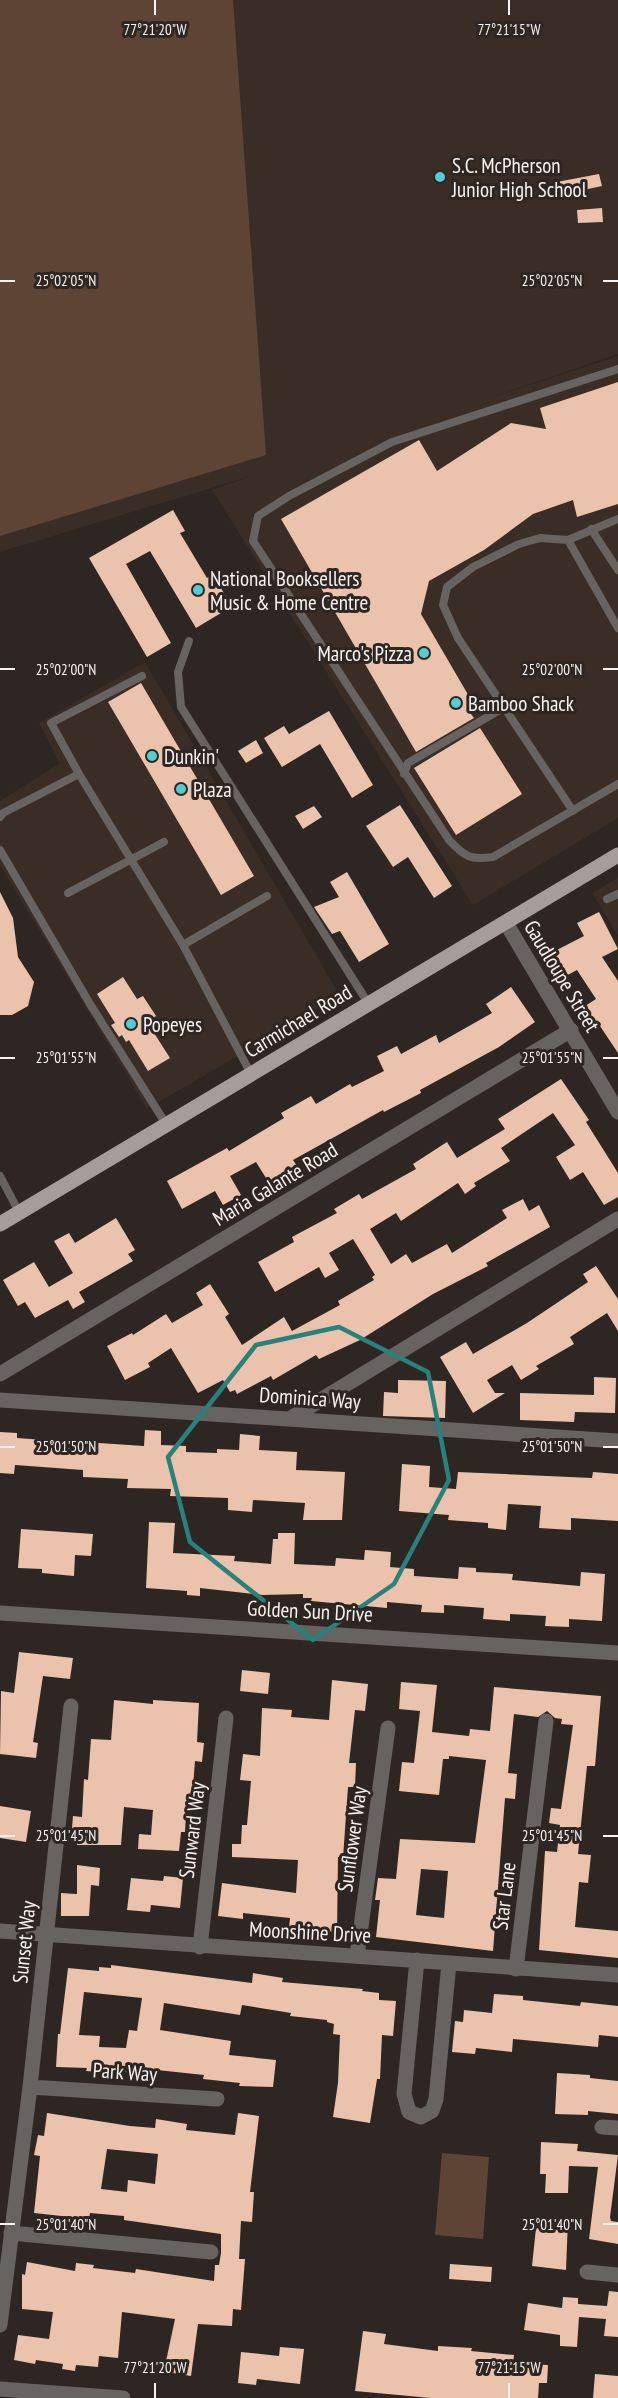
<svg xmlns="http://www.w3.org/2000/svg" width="618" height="2398" font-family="'PT Sans Narrow',sans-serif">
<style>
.built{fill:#3a2d26}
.green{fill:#5e4434}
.building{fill:#ebc2ab;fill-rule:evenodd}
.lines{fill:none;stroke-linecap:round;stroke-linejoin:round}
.lane{stroke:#676361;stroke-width:8}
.street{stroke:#676361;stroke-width:15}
.primary{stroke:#a59d99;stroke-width:15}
.marked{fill:none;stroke:#26827b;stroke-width:4.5;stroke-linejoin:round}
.ticks{fill:none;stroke:#f7f2ef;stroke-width:2}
.poi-dot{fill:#52ccd5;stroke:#2e2622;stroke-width:2}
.labels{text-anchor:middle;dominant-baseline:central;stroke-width:6;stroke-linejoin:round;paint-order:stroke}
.poi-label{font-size:21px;fill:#f7f2ef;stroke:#2e2622;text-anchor:start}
.street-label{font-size:21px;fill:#f7f2ef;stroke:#2e2622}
.ticks-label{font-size:15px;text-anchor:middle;fill:#f7f2ef;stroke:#2e2622;stroke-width:6;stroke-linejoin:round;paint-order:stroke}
</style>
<rect width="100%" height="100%" fill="#2e2622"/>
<path class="built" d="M0,0H618V354L471,404L618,356V818L473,905L212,490L254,475L0,552Z
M145,662L340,996L147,1109L0,865V801L60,763L39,723Z
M618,878V935L592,893Z"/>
<path class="green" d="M0,0H233L266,455L0,536Z
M442,2153L489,2157L483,2239L435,2235Z"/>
<path class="building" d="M599,174L602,186L560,195L557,182Z
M602,208L603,222L578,223L577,210Z
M618,382V504L577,517L573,500L533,514L484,550L429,581L421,614L477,710L471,714L474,718L416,752L281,519L419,440L437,471L511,423L546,429L540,408Z
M173,510L185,531L180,533L207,578L213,574L229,602L223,605L226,610L196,628L150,551L126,564L171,643L147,657L89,558Z
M141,683L254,876L221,895L108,702Z
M329,711L373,785L352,798L320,744L282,767L264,738L284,726L289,734Z
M480,728L522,794L456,835L414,768Z
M256,740L263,753L246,763L238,751Z
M400,805L452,886L434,898L408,857L393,867L366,826Z
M314,806L322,817L303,829L295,816Z
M347,872L389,944L359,962L340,931L332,934L314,907L339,897L330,882Z
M0,892L13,918L18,957L34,982L28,1006L12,1015H0Z
M599,912L618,949L602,957L618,981V1053L598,1023L594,1025L582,1008L596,999L577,970L564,977L551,953L584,936L577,923Z
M123,977L137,999L143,996L156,1016L147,1022L170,1058L148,1071L129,1040L126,1042L122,1035L119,1037L111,1025L115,1023L97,994Z
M511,987L535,1022L499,1047L420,1090L421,1093L384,1112L383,1110L293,1160L299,1169L271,1186L256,1162L230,1176L241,1195L223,1205L215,1191L182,1209L167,1181L227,1148L229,1151L284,1118L281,1113L311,1096L316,1104L350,1084L352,1087L384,1071L377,1056L397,1046L401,1054L436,1035L439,1043L492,1013L486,1004Z
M561,1079L589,1120L586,1122L618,1173V1197L604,1205L583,1172L570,1180L556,1157L575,1145L553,1113L501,1148L510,1161L474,1183L476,1186L465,1194L458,1183L401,1221L396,1213L370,1229L391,1264L406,1254L412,1263L447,1244L452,1253L507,1218L502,1210L523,1199L529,1211L539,1205L550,1227L486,1263L488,1266L433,1294L360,1340L319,1359L316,1355L273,1380L271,1376L237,1394L235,1390L230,1392L223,1380L198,1393L171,1348L148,1363L150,1367L125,1380L107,1346L132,1333L133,1335L166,1314L172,1323L203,1305L196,1293L210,1284L229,1314L225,1317L242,1345L284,1317L292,1331L340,1305L338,1301L374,1280L372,1277L375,1275L353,1239L329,1253L339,1270L325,1278L319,1267L275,1292L258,1262L294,1242L292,1237L337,1213L334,1209L359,1194L362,1199L416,1169L413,1164L447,1142L457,1158L505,1129L498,1119Z
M116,1218L135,1250L128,1254L133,1261L79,1292L85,1302L73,1309L68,1300L35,1318L25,1302L18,1306L3,1280L34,1262L49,1287L73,1273L54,1241L69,1233L75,1243Z
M596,1266L618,1299V1331L607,1313L570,1337L574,1344L536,1366L539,1369L521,1380L512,1365L487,1380L495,1393H505L473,1413L440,1357L466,1342L473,1354L527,1323L588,1282L583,1274Z
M594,1377L616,1378L615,1413L575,1412L574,1422L520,1420V1393L594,1395Z
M398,1380L446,1381L445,1418L383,1416L384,1392L398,1393Z
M145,1430L161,1431V1445L186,1446V1452L217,1453V1449L239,1450L240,1434L260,1436L259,1450L297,1452L296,1470L345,1472L342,1520H303L305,1503L253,1500L252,1512L228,1510V1498L170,1496L171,1489L127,1488L128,1479L83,1477V1470L15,1465L14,1474L0,1473V1432L17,1433V1438L57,1441V1448L84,1449V1442L144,1446Z
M402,1464L430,1466L429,1487L456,1489L458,1472L592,1478L593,1472L618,1474V1521L571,1518V1530L539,1528L541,1506L508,1504L506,1530L488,1528V1523L448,1520L449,1515L399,1511Z
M149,1522L175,1523L173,1553L235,1556L234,1561L271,1564L273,1539H278V1533H295L294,1564L335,1566L336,1558L364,1560L365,1550L391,1552L390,1567L414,1569V1576L458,1579L459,1567L476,1568V1572L513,1574L512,1580L580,1586L581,1572L605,1574L602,1621L569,1619V1627L545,1626L546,1616L510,1614V1621L483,1619L484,1608L444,1605V1613L421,1612L422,1605L387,1602V1608L311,1601L312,1598H303V1594L263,1595L200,1588V1596L187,1595V1591L146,1588Z
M21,1529L93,1534L91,1556L75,1555L74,1576L42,1573V1569L18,1568Z
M19,1652L73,1658L70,1679L43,1676L33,1742L38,1743L36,1758L0,1754L1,1691L14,1693Z
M242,1670L270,1673L268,1694L240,1691Z
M332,1680L368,1684L365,1711L355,1710L349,1763H356L355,1787H348L343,1858L338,1857L337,1932L295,1930V1928H289L290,1918L243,1913V1919L218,1916L222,1883L296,1893L298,1860L232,1857V1844H241L242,1825H247L251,1781L240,1780L243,1754L260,1756L262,1708L292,1710L291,1717L329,1720Z
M401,1682L437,1685L432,1732L469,1736L470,1729L490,1731L494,1687L601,1696L595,1766H587L578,1854L591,1855L588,1883L579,1882L575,1927L618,1931V1958L539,1950L545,1851L557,1852L560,1825L549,1823L551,1808L561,1809L573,1725L561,1724L562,1719L555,1718L547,1711L538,1717L514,1714L508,1773L517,1774L515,1799L505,1798L493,1951L376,1937L380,1900H375L378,1878L396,1879L400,1839L475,1843L486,1760L449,1756V1759H443L439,1795L399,1791L402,1762L414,1763L420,1711L399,1709ZM421,1869L448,1871L444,1918L416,1915Z
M114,1700L153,1704V1700L199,1703L197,1742L204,1743L202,1762L195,1761L191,1813H186L185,1832H181L179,1851L138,1849L139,1834L151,1835L153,1810L124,1807L121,1845H77V1842L71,1841L73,1816L82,1817L84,1779L88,1780L91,1739L111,1740Z
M0,1806L31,1811L26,1842L0,1838Z
M77,1865L100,1868L99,1886L91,1885L89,1916H61V1893L77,1894Z
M164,1876L183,1878L180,1908L151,1905L150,1912L127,1910L131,1878L163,1881Z
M111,1965L252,1983L253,1973L283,1978L282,1982L363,1989L362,1991L379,1993V2000L396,2001L393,2036L382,2035L380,2079H377L370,2123L333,2117L338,2083L340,2035L333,2034L334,2024L327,2022V2020L290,2016L291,2013L242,2005L240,2015L164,2003L160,2030L231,2041L229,2055L276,2060L273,2087L239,2086L240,2083L203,2079L204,2075L157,2070L156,2075L113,2070V2073L86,2071L87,2068L56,2067L58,2034H60L68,1968L99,1971V1967L111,1968ZM84,1992L142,1998L137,2031L129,2030L126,2048L99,2047L100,2036L79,2035Z
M494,1994L523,1996V2000L580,2006L581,2002L618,2006V2037L599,2035L598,2047L513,2039L512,2052L476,2048L475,2054L452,2052L455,2021L463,2022L464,2010L492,2013Z
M557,2073L590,2075V2078L618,2081V2114L588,2111V2115L555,2114Z
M47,2113L130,2126L155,2128L156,2119L187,2124L186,2130L235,2135L238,2113L259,2116L250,2192H254L252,2222L241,2221L239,2259H245L241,2310L233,2309L232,2326L198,2324L191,2376L167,2372L168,2367L165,2366L175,2319L122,2312L118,2358L99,2356L98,2367L76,2365L75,2371L62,2369L63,2364L36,2360L35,2364L14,2360L18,2335L49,2339L53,2312L22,2309V2274L25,2275L27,2262L75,2271L76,2263L94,2265L93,2268L135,2273L136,2269L214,2281L215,2265H219L221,2253V2234L124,2220V2216L90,2213L89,2219L34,2213L40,2156L34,2155L38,2135L44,2136ZM107,2149L158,2154L155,2184L128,2180L127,2192L101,2189Z
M541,2142L578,2144L577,2151L618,2155L610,2217L611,2221L618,2222V2244L589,2239L598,2167L569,2166L568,2193H545L546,2174H540Z
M546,2218L568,2220L566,2270L532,2266L536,2228L545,2229Z
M450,2264L492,2267L491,2282L449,2279Z
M609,2291L618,2292V2337L604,2336L606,2319L579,2317L577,2347L560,2346V2335L524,2330L528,2303L562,2308L563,2297L578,2298V2304L607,2306Z
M363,2331L386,2334L384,2344L438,2351V2346L472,2348L471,2351L514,2355L513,2364L548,2365L547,2383H539L538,2398H431L355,2391Z
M280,2347L304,2349L300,2384L257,2379L256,2385L238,2383L241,2352L279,2356Z
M595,2374L618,2376V2398H593Z"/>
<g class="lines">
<path class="lane" d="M618,369L392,442L289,496L258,516L253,541L449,840C465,857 470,860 493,857L618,784
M591,529L618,570
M568,540L618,628
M189,641L178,672L181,707L368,1003
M142,676L51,723L79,774L183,945L251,1074
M404,774L408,763L505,707
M573,811L458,638L443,605L447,587L473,567L519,544L540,538L568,540L618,519
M0,817L3,813L79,774
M0,850L90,1004L166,1124
M68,893L164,842
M607,899L618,894
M183,945L267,896
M0,1176L19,1212"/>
<path class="street" d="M506,923L618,1112
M0,1374L571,1030
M0,1400L618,1441
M291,1418L618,1219
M0,1613L618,1653
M0,1931L618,1975
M200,1947L226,1718
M357,1956L388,1728
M417,1960L404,2094L409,2112L421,2117L432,2111L436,2099L449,1963
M516,1969L546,1721
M30,2087L217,2099
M602,2127L618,2128
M11,2233L211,2252
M587,2272L618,2275
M0,2325L30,2087L71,1706
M0,2389L123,2398"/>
<path class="primary" d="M0,1224L618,855"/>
</g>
<path class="marked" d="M339,1327L428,1372L449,1480L394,1584L313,1640L190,1542L168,1457L256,1345Z"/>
<path class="ticks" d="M155,0V15M509,0V15M0,281H15M603,281H618M0,669H15M603,669H618M0,1058H15M603,1058H618M0,1447H15M603,1447H618M0,1836H15M603,1836H618M0,2224H15M603,2224H618M155,2383V2398M509,2383V2398"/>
<g class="poi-dot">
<circle cx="440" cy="177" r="6"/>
<circle cx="198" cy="590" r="6"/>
<circle cx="424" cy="653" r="6"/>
<circle cx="456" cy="703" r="6"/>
<circle cx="152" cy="756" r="6"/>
<circle cx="181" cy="789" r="6"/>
<circle cx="131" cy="1024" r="6"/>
</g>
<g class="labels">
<g class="poi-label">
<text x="452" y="165">S.C. McPherson<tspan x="452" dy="24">Junior High School</tspan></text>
<text x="210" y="578">National Booksellers<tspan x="210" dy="24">Music &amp; Home Centre</tspan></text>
<text x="412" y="653" text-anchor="end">Marco's Pizza</text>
<text x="468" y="703">Bamboo Shack</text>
<text x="164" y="756">Dunkin'</text>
<text x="193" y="789">Plaza</text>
<text x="143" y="1024">Popeyes</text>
</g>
<g class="street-label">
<text transform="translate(562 976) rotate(59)">Gaudloupe Street</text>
<text transform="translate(298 1021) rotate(-31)">Carmichael Road</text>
<text transform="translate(275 1184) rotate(-31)">Maria Galante Road</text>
<text transform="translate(310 1398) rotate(4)">Dominica Way</text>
<text transform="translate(310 1611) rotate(3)">Golden Sun Drive</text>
<text transform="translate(192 1830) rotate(-83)">Sunward Way</text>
<text transform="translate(352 1839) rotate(-82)">Sunflower Way</text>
<text transform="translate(504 1896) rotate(-83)">Star Lane</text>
<text transform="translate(310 1932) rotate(3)">Moonshine Drive</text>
<text transform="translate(24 1942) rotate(-84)">Sunset Way</text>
<text transform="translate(125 2072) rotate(4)">Park Way</text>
</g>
</g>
<g class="ticks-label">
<text x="155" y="35">77°21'20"W</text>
<text x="509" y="35">77°21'15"W</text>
<text x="66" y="286">25°02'05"N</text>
<text x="552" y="286">25°02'05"N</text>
<text x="66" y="675">25°02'00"N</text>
<text x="552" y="675">25°02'00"N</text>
<text x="66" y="1063">25°01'55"N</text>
<text x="552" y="1063">25°01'55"N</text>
<text x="66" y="1452">25°01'50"N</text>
<text x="552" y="1452">25°01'50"N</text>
<text x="66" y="1841">25°01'45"N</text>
<text x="552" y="1841">25°01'45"N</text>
<text x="66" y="2230">25°01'40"N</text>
<text x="552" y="2230">25°01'40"N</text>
<text x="155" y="2373">77°21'20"W</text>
<text x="509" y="2373">77°21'15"W</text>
</g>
</svg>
